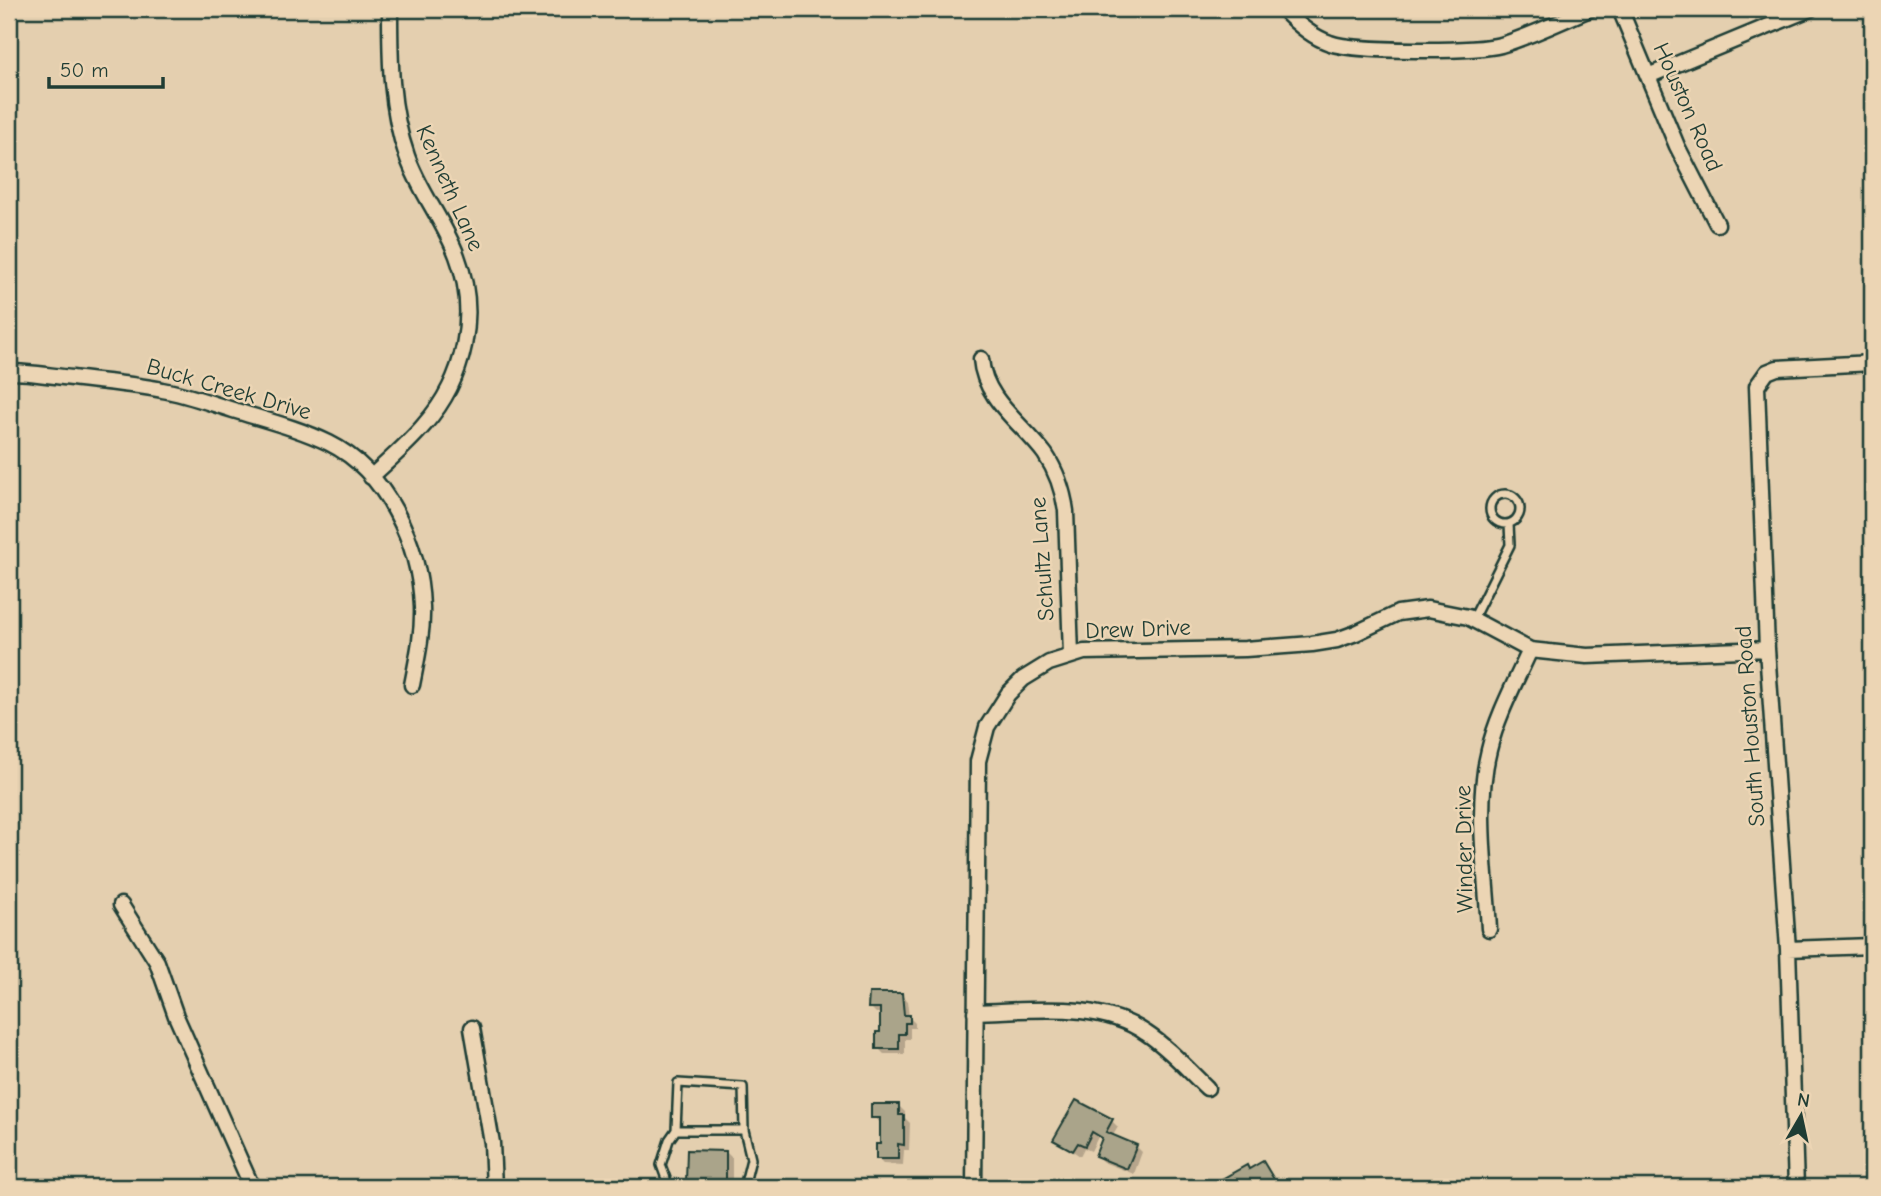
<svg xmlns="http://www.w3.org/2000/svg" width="1881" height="1196" font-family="'Comic Neue',sans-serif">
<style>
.shadow{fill:#0003}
.building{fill:#aaa48a;stroke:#1f3d34;stroke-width:2}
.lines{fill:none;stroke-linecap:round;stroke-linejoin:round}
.lane-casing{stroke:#1f3d34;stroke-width:12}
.street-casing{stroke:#1f3d34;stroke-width:19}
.lane{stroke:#ecd5b4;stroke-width:7}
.street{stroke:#ecd5b4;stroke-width:14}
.labels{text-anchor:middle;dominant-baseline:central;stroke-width:5;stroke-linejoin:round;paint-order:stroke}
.street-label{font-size:23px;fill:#1f3d34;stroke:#ecd5b4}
</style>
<rect width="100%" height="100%" fill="#e4cfaf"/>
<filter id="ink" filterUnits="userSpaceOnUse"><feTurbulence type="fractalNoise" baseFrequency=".0143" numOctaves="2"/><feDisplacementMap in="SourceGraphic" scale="14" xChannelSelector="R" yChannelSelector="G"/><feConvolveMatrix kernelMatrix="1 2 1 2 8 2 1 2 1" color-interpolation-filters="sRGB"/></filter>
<g filter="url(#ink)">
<path class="shadow" d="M901,995L907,1001L909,1017L915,1023V1028H910V1039H905V1054H884L878,1048L882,1034V1013H876L870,1007Z
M899,1106L905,1112V1118L910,1123L909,1150H904L903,1165L883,1164L877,1158L881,1146L882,1124L873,1117Z
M1112,1121L1118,1127L1112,1137L1136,1146L1142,1152L1134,1174L1103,1162L1097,1156L1104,1140L1098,1137L1091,1151L1084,1148L1080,1156L1055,1139Z
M726,1152L732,1158V1187H694L688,1182Z
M1263,1163L1279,1187H1217L1250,1171Z"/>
<path class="building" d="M869,993H902L904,1015H910V1023H905V1034H899V1049H876V1032H880V1008H868Z
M1076,1100L1113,1119L1106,1132L1137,1145L1127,1169L1095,1156L1102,1138L1092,1132L1085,1146L1078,1143L1073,1151L1053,1140Z
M871,1104H899V1115H904V1145L898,1144V1159H876V1144H880V1118H871Z
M687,1150L726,1151V1183L686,1182Z
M1263,1161L1275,1181L1263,1187L1259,1185L1255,1187H1214L1224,1181L1222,1179L1247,1165L1249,1169Z"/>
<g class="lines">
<g class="lane-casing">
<path id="lane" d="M1490 509a15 15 0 1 1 30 0a15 15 0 1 1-30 0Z
M1473,619L1510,545L1509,524
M676,1130H744
M669,1187L661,1165L669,1140L676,1130L678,1083L743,1087L744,1130L751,1159L744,1187"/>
</g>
<g class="street-casing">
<path id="street" d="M1283,9C1296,23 1312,37 1330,43C1355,52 1475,52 1501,45C1531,36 1561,21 1590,9
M1620,9L1677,146L1717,224
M1648,76L1810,9
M981,359C984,400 1023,424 1045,454C1057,472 1063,490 1066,511L1071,655
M9,372C30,372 51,376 72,378C102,382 132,384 162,390C186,394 210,403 233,410C265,420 298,428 329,443C386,471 420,545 422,607C423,633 417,659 412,685
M371,477C389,460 408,444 424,425C465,379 479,314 457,256C444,221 419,191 407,156C390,108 390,59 390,9
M121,905L157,962L176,1016L252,1187
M1489,929C1486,873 1475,806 1489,750C1497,716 1515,683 1530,650
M1788,949L1872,946
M975,1012C1030,1011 1099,1000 1146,1033C1169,1048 1187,1069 1207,1088
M472,1028L492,1143L494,1187
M974,1187L978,761L987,727L1008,694L1023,679L1049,663L1084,652L1245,649L1312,644L1337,640L1356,633L1398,613L1428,609L1468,617L1530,650L1587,656L1767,649
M1796,1187L1788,949L1767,649L1757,386L1767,372L1777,368L1872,363"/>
</g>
<use href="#lane" class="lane"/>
<use href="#street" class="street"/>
</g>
</g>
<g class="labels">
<g class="street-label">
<text transform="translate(1688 107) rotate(66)">Houston Road</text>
<text transform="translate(450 188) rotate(66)">Kenneth Lane</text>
<text transform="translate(229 389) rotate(16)">Buck Creek Drive</text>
<text transform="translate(1042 559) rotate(-94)">Schultz Lane</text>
<text transform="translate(1138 629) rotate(-2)">Drew Drive</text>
<text transform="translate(1750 726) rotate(-94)">South Houston Road</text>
<text transform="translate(1464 849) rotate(-91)">Winder Drive</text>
</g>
</g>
<rect width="1881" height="1196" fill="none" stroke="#ecd5b4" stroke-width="35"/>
<rect x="18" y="18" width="1846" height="1161" fill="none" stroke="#1f3d34" stroke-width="2.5" filter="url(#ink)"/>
<g transform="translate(1801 1116) rotate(9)" stroke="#ecd5b4" stroke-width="5" paint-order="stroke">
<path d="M0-5L12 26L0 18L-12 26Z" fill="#1f3d34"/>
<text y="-10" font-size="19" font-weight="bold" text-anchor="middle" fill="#1f3d34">N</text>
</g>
<path d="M49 77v10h114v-10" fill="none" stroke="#1f3d34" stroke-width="3.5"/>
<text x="60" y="77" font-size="21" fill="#1f3d34" stroke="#ecd5b4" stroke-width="5" paint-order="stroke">50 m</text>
</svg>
